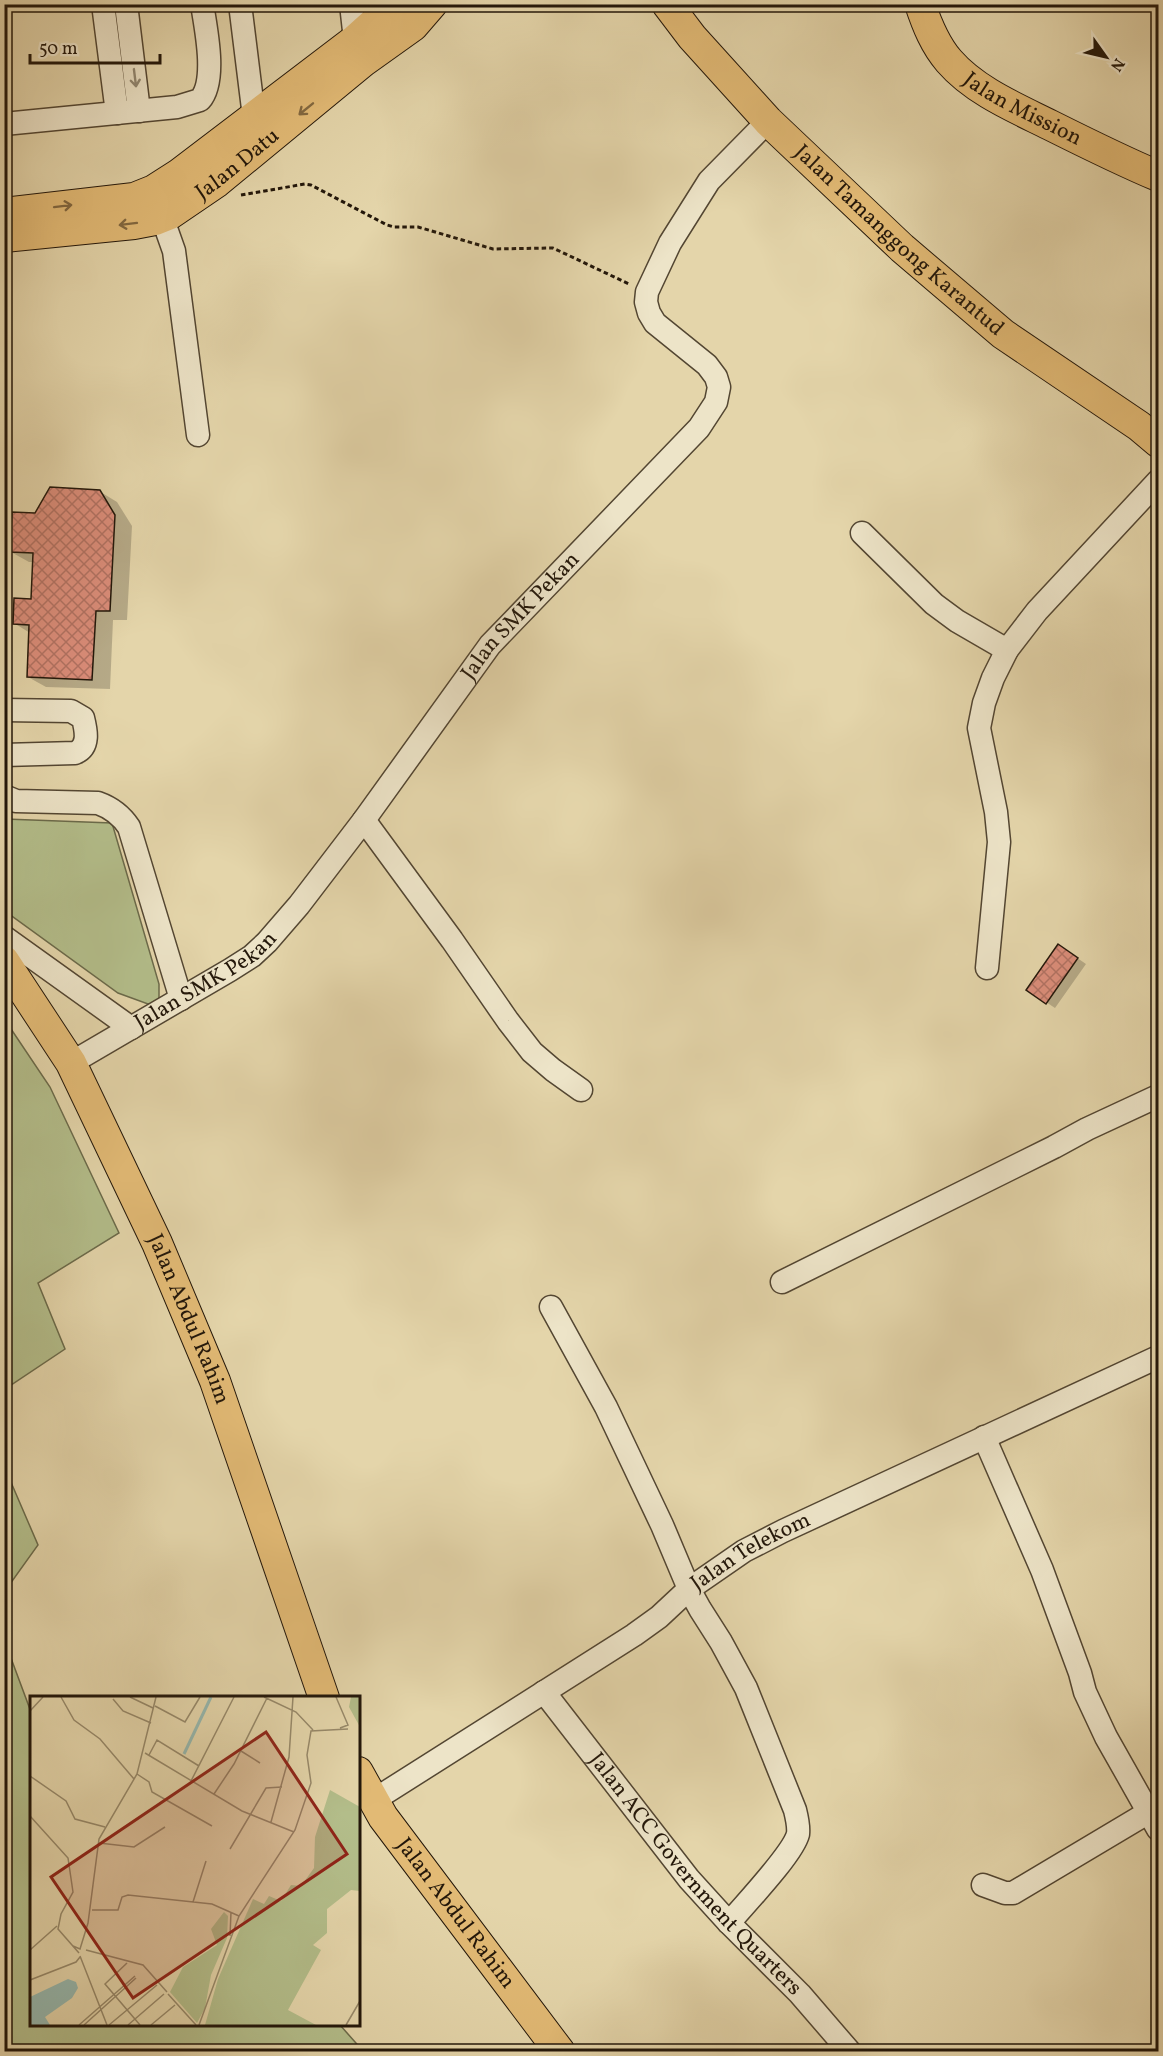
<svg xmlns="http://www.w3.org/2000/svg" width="1163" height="2056" font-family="Vollkorn,serif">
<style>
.green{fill:#b3bd8a;stroke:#6b6a4a;stroke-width:1.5}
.shadow{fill:#0003}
.building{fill:url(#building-cross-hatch);stroke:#23170a;stroke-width:1.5}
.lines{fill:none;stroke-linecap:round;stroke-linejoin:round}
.minor-casing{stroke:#534632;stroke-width:25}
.major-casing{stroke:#23170a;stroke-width:32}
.path{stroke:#23170a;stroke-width:3;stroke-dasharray:4.5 3;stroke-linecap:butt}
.minor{stroke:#ede4c8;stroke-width:22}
.major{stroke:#e2ba75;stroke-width:30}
.oneway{stroke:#928872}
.oneway2{stroke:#826840}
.labels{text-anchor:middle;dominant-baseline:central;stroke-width:5;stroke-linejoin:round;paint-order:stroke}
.street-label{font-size:22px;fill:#23170a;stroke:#ede4c8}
.inset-river{fill:none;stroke:#96b8ae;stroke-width:3}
.inset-road{fill:none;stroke:#97896a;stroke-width:1.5}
.view{fill:#8f2418;fill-opacity:0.15;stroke:#8f2418;stroke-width:3}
.inset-edge{fill:none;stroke:#23170a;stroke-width:3}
</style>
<defs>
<pattern id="building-cross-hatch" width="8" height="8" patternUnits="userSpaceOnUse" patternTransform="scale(1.5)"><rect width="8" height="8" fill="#db8d7a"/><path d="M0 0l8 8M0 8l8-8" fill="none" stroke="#b17262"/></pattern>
</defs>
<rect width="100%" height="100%" fill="#e4d5aa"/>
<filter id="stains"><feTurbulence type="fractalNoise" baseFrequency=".00333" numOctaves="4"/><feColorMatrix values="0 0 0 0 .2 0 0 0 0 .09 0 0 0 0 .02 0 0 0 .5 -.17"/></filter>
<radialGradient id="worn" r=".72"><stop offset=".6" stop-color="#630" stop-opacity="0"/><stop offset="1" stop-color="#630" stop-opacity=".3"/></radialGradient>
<path class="green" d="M5,819L112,823L159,984V998L154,1003L148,1004L118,993L5,911Z
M5,1020L50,1087L119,1233L38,1283L65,1349L5,1389Z
M4,1466L38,1545L5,1591H4Z
M5,1642L31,1712L32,2024L340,2025L363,2051H5Z"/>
<path class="shadow" d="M99,491L117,502L132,526L127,620H113L110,689L46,687L28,677L30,633L14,623L32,600L34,562H29L11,552L35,515Z
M1067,951L1086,964L1055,1008L1046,1002Z"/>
<path class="building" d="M50,487L100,490L115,515L110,611H96L92,680L27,677L29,625L13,624L14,598L31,599L33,553L10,552L12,512L35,513Z
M1058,944L1078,958L1046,1004L1026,990Z"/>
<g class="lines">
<g class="minor-casing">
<g id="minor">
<path d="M103,4L117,113"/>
<path d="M126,4L139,111"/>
<path d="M240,4L254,117"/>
<path d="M351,4L355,40L359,50"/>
<path d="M4,124L177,107L200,100C217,81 206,29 202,4"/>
<path d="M162,217L174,251L198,435"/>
<path d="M862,533L934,604L957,621L1007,650"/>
<path d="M4,710L71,711L83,718C86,730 90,747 75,753L4,755"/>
<path d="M4,796L16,801L98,803C112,808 121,815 129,827L181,999"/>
<path d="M364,820L452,940L508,1021L532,1052L553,1070L581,1090"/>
<path d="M4,937L131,1028"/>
<path d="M987,968L999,842L996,812L979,728L984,703L993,678L1007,650L1037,611L1158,481"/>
<path id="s1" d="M71,1063L230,970L252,956L267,942L299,905L364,820L490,645L699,428L716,402L719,387L716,377L707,365L655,323L649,313L646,302L647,292L670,243L709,181L768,121"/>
<path d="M782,1282L1054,1147L1087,1129L1158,1096"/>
<path d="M551,1307L606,1407L662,1525L689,1589L700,1609L721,1642L746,1688L795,1810C797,1818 799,1826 798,1834C793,1854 744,1905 729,1923"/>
<path d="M984,1437L1042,1570L1080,1673L1085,1692L1106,1737L1158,1829"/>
<path id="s2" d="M544,1692L689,1879L729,1923L800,1994L850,2052"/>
<path id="s3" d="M374,1800L634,1635L659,1617L689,1589L744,1551L783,1531L1158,1357"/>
<path d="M983,1885L1005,1893H1013L1149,1812"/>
</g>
</g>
<g class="major-casing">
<g id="major">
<path id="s4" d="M667,4L692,37L768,121L902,248L1003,334L1139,426L1158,442"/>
<path id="s5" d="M920,4C927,25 935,45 949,61C975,91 1016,108 1050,125C1086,143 1122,161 1158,176"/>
<path d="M4,213L134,198L154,190L179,174L355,40L395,4"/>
<path id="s6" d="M4,237L134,224L155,220L170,214L217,182L364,61L413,26L432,4"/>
<path id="s7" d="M4,961L71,1063L157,1243L215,1381L324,1698"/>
<path id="s8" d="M358,1772L383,1817L560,2052"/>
</g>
</g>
<path class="path" d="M241,195L305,184L311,185L387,225L394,227H418L493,249L553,248L629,284"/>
<use href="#minor" class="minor"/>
<use href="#major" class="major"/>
</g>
<defs><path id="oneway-shaft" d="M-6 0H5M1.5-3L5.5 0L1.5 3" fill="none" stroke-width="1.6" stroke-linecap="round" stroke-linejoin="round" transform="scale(1.5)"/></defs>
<use class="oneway" href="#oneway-shaft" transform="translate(135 78) rotate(83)"/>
<g class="oneway2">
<use href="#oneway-shaft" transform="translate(306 109) rotate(141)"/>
<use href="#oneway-shaft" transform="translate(63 206) rotate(-7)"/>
<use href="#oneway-shaft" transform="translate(128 224) rotate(173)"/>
</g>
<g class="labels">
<g class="street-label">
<text stroke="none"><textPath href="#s5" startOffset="153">Jalan Mission</textPath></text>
<text stroke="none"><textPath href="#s6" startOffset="252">Jalan Datu</textPath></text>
<text stroke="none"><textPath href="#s4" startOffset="332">Jalan Tamanggong Karantud</textPath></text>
<text stroke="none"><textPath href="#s1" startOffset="644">Jalan SMK Pekan</textPath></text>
<text stroke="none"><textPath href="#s1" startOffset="158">Jalan SMK Pekan</textPath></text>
<text stroke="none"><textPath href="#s7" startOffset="404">Jalan Abdul Rahim</textPath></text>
<text stroke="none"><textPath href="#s3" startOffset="452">Jalan Telekom</textPath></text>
<text stroke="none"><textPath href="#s2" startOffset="237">Jalan ACC Government Quarters</textPath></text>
<text stroke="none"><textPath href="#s8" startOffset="172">Jalan Abdul Rahim</textPath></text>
</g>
</g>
<g transform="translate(30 1696)">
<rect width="330" height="330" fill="#e4d5aa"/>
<path d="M321,1H330V31L319,11ZM300,94L330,111V195L321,194L297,213V237L283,249L291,254L258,314L286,329H175L188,283L223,203L234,208L239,200L251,205L261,189L271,190L284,172L285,141ZM194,216L198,220L197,242L181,279L175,312L167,327L140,296L153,271L187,249L181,233Z" fill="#b3bd8a"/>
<path d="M38,283L46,286L48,292L42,302L15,321L20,329H0V301Z" fill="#96b8ae"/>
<path class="inset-river" d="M154,58L181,1"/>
<path class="inset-road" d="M31,1L44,24L70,43L104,83M100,1L123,12M234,1L266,16L283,34M306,1L318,29L310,32M83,3L93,15L121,27M125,10L155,26L170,1M0,15L13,1M211,55L230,67M115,57L212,115L264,136M119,59L127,44L169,70M107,78L119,86L122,96L182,130M0,80L36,105L45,123L75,131M161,85L204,1M184,98L204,68L237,2M0,120L38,162L43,196L31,218L28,233L49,257M241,126L259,61L263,1M69,147L104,151L135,131M200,153L236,92L252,91M163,206L176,165M62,214H88L92,201L98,199L182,208L209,220M200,240L201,216M43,250L50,253L58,227L69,143L107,78L126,1M0,254L27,230M56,254L113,269L137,296M50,260L77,329M97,267L75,288L110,329M0,284L46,266L50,261M138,298L166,329M49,329L105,280M54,329L106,282M79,329L127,289M98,329L134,298M121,329L145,309M169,329L209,220L265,134L281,87L277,59L281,35L318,33M316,329L330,305"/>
<path class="view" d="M236,36L317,158L103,302L21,181Z"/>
<rect width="330" height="330" class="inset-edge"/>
</g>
<rect width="1163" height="2056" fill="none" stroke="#e4d5aa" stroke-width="24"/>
<rect x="6" y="6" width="1151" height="2044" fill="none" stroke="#23170a" stroke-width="3"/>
<rect x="12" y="12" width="1139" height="2032" fill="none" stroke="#23170a" stroke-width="1.5"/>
<g transform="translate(1106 57) rotate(124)" stroke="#ede4c8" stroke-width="4.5" paint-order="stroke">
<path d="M0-4.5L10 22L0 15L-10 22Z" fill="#23170a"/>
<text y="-9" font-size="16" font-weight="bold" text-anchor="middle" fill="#23170a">N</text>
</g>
<path d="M30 54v9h130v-9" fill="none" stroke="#23170a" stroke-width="3"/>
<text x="39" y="54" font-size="18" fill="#23170a" stroke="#ede4c8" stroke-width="4.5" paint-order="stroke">50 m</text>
<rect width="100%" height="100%" filter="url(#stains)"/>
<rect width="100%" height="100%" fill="url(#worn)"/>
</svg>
